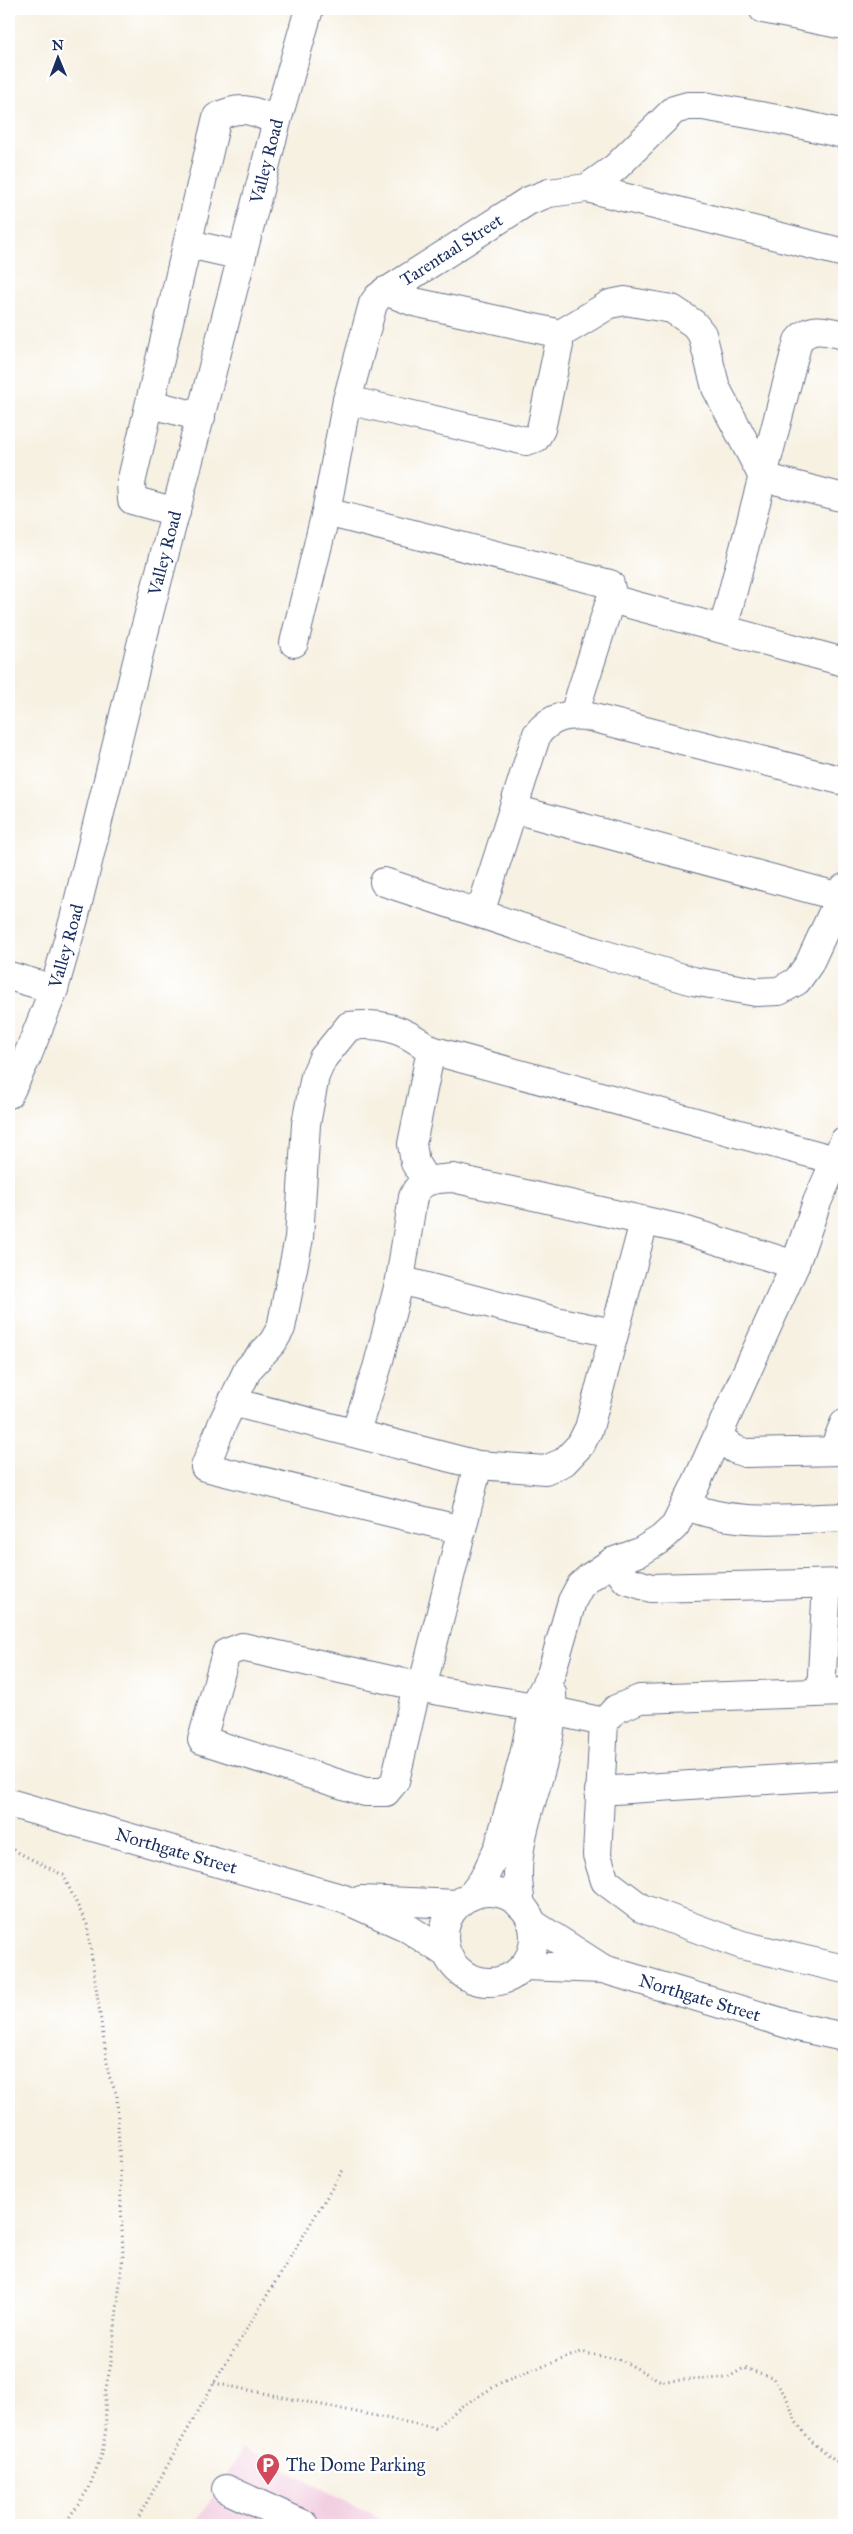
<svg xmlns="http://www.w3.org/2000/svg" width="853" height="2534" font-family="'IM FELL Great Primer',serif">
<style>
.built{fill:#f2cfe1}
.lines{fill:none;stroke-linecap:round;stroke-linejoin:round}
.minor-casing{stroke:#68738c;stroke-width:30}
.path{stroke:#68738c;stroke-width:3;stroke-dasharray:1 4;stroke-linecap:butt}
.minor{stroke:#fff;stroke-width:28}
.labels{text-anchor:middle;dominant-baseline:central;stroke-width:4.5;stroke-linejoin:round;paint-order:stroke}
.street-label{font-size:18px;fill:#1b2f5e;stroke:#fff}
.poi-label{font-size:18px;fill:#1b2f5e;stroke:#fff;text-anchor:start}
</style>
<rect width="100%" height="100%" fill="#fff"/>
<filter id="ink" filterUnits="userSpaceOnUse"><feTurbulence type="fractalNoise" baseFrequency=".02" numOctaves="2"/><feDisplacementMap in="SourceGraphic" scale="10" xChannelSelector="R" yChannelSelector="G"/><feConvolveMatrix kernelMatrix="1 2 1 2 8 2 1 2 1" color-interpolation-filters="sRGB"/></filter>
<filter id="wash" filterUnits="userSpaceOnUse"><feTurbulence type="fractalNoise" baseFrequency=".0096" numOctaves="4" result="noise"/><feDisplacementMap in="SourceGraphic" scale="20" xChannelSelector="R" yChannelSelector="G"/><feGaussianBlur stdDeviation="1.12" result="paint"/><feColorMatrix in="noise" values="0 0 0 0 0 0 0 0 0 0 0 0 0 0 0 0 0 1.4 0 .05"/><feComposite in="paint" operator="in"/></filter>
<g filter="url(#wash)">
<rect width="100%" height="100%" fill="#f7f1e2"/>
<path class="built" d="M243,2448L391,2525H195Z"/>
</g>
<g filter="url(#ink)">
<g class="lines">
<g class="minor-casing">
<g id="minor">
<path d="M763,9L844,25"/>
<path d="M587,188L844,253"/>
<path d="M189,244L242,256"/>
<path d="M557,336L610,304L625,301L672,309L684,317L694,324L702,334L716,388L763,477L844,498"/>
<path d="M347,400L526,441L536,438L541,429L559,345L557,336L552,332L414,302L385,291"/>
<path d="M151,404L201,417"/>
<path d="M176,512L132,500L131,483L217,117C242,104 253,111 277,121"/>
<path d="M326,512L610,584L612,595L574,714"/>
<path d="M611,599L844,662"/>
<path d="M723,629L798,341C810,325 827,331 844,335"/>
<path id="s1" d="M294,643L326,512L347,400L373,304L378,297L528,201L549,193L587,188L615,168L674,110L688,106H703L777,119L844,134"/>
<path d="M514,809L840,897"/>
<path d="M384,882L593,951L693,981L756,992L779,991L797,981L809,964L844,888"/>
<path d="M480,913L537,734C552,716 568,713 590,717L844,781"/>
<path d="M9,976L54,989"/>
<path d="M431,1050L835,1160"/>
<path id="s2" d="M9,1094L27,1057L54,989L74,919L144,633L277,121L309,9"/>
<path d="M426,1181L415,1163L412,1144L431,1050C403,1029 383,1022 349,1026L323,1058L315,1076L306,1124L299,1238L281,1328L273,1342L248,1369L223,1422L205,1467L462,1530"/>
<path d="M400,1280L560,1322L613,1333"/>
<path d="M232,1402L478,1465L545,1470L564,1462L581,1444L589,1428L644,1222"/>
<path d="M355,1433L377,1368L400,1280L413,1197C420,1179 435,1179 453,1178L681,1229L795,1265"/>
<path d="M718,1436L734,1449L745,1453L844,1451"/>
<path d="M833,1451L844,1424"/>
<path d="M685,1505C733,1526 792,1519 844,1517"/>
<path d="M612,1562L626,1580L651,1588L844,1583"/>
<path d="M417,1686L395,1781L386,1792H365L202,1740L226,1653L242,1647L260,1651L417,1686L422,1688L534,1707L604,1722"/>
<path d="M422,1688L478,1465"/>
<path d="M821,1691L827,1584"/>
<path d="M844,1692L640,1699L616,1709L604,1722L597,1855L605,1881L641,1908L742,1945L844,1969"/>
<path d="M599,1791L844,1775"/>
<path id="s3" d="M9,1803L344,1899L406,1927L447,1954"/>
<circle cx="489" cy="1937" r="45"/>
<path d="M471,1896L483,1880L499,1846L524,1755L534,1707L551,1674L572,1601L580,1586L590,1577L612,1562L640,1552L661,1539L675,1526L695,1486L795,1265L817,1202L844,1141"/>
<path d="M361,1900L458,1904"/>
<path d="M521,1906C520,1896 518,1886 518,1875C517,1816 556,1757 552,1693"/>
<path d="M532,1923L602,1968"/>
<path id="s4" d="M524,1966L603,1969L798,2027L844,2037"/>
<path d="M226,2489L305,2525"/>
</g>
</g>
<path class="path" d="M9,1848L63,1875L87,1925L109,2076L117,2095L123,2255L111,2363L105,2393L106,2428L102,2454L89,2488L64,2525
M214,2383L435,2428L462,2406L502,2382L581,2352L621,2360L661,2381L727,2378L744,2368L772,2377L786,2396L796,2422L811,2441L844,2467
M134,2525L214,2383L343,2170"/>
<use href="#minor" class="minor"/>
</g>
</g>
<defs>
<g id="parking-pin" transform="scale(1.25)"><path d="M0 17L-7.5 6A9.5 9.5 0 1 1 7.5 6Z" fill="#d1495b" stroke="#fff"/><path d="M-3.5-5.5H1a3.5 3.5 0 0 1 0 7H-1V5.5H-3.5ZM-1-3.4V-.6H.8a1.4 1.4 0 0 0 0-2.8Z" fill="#fff"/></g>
</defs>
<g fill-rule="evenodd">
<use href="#parking-pin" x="268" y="2465"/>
</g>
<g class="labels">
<g class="street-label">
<text stroke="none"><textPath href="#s2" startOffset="969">Valley Road</textPath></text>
<text stroke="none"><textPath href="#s1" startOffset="444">Tarentaal Street</textPath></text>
<text stroke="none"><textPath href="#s2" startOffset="564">Valley Road</textPath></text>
<text stroke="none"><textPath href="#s2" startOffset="159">Valley Road</textPath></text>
<text stroke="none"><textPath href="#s3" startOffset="174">Northgate Street</textPath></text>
<text stroke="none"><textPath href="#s4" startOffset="180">Northgate Street</textPath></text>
</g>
<g class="poi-label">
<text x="286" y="2465">The Dome Parking</text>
</g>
</g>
<rect width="853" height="2534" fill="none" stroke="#fff" stroke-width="30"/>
<g transform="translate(58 58) rotate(359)" stroke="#ffffff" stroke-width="4" paint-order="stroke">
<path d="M0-4L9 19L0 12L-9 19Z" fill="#1b2f5e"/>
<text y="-8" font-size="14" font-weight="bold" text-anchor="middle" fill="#1b2f5e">N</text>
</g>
</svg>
